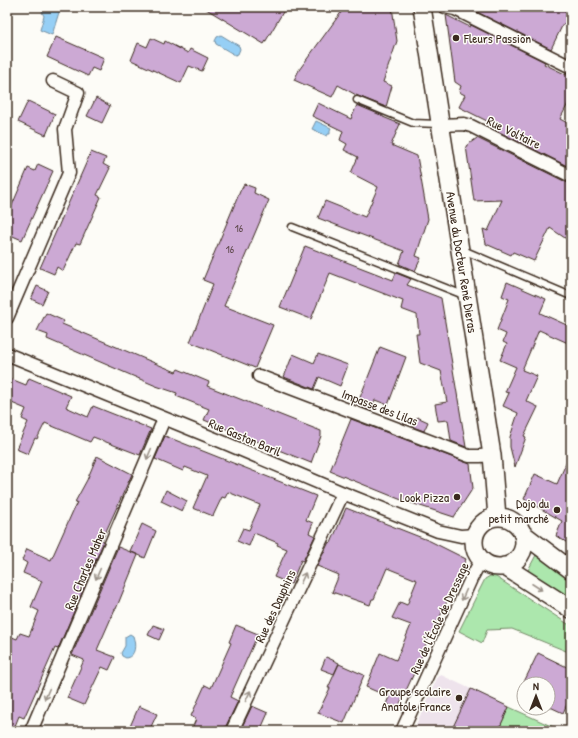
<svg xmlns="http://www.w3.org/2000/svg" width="578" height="738" font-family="'Patrick Hand',sans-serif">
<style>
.built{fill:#eee3ec}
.green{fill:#ace7ad;stroke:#748866}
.water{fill:#96cff5;stroke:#728d9f}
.building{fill:#cca9d4;stroke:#3b2a1e}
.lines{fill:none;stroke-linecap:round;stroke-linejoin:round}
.lane-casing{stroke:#3b2a1e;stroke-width:9}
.street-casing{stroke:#3b2a1e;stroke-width:15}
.secondary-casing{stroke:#3b2a1e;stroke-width:20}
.lane{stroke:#fdfcf7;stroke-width:6}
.street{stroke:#fdfcf7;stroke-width:12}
.secondary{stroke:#fdfcf7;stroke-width:17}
.oneway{stroke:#9c938a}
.poi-dot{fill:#3b2a1e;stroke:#fdfcf7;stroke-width:1.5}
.labels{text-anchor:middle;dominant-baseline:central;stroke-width:3;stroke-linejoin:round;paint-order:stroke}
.number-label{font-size:11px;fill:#5f4a4c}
.poi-label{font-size:13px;fill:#3b2a1e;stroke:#fdfcf7;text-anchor:end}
.street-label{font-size:13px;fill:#3b2a1e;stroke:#fdfcf7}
</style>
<rect width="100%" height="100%" fill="#fdfcf7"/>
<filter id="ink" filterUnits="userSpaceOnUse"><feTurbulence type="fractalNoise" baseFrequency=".025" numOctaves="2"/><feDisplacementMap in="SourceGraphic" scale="8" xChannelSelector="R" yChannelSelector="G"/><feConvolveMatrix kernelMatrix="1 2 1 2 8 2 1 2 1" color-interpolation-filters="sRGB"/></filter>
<g filter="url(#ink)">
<path class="built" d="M439,674L509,707L562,731H413Z"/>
<path class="green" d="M536,555L571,580V603L526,574Z
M490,576L496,577L571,626V653L512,629L487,630L482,643L459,631L485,579Z
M509,707L562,731H498Z"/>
<path class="water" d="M46,7H53L60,9L52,35L40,30L44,16L42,12L43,10Z
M221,35L239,46L240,49L238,54L235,55L216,44L215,41L217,37Z
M316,121L331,128L330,130V134H328L327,136L312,129Z
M130,634L133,636C136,645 136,656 126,658L122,656L121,653L125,646V637Z"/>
<path class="building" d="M203,7H286L264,44Z
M345,7H392L397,41L383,82L392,86L386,107L358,96L338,85L332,97L294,80L299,70Z
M480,7H557L571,12L565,24H563L551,49L477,12Z
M446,15L470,27L471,25L545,62L544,64L571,77V98L560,119L571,125V168L491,128L495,125L459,107L465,95L459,92L461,86L455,82Z
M56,37L104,58L99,71L92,68L88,76L47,57Z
M151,38L164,44L165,41L188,53L190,49L208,58L202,71L189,66L181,83L131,60L138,43L147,47Z
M96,98L110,106L102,123L87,116Z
M28,101L55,114L46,135L18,122Z
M318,103L351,119L357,105L383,116V117L400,124L391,145L417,156L428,219L416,256L421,258L415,271L399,264L404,251L318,218L325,201L365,217L378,187L351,173L358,157L344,150L347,144L340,140L343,131L312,116Z
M477,138L568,183H571V242L550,228L534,261L513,252L511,255L486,244L483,229L488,231L502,200L474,201L466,146Z
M91,152L106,158L103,164L110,168L97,195L101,197L80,244L76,243L63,271L57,267L54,274L40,268Z
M38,164L53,171L22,240L8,234L11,226L7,224V217L28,168L35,171Z
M244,184L255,188L254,193L269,200L224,306L273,325L255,368L190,342L213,284L203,280L241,189H242Z
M305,246L393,280L396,273L411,279L407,285L441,298L466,447L451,441L448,420L438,421L435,404L447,402L441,371L420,363L416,334H419L417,315L401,309L403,301L330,273L311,319L280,307Z
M507,282L546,299L540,313L571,327V336L568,343L539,330L522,370L537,376L526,401L538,407L524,436L526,437L515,467L510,447V437L518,413L503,406L509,393L505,392L516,367L500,360L507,344L503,342L506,334L497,330L509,299L502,296Z
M37,286L48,291L42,304L31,299Z
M46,313L64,321L62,324L176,372L178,369L209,382L207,386L321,431V436L311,463L204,420L209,409L176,396L177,393L156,386L47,339L48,335L37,331Z
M380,347L406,357L388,405L375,400L371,411L357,405Z
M293,354L314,363L318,354L348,365L340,386L319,377L314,389L284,377Z
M29,378L71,396L66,407L88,417L93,406L151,429L140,455L93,437L90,442L45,423L37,439L35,438L28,454L16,449L28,422L22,419L26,409L7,401V387L11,379L26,385Z
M417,417L428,422L424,431L413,427Z
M351,419L470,464L473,488L454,517L399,499L330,471Z
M165,436L316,496L306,520L313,523L309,533L315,536L303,561L301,560L291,584L274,577L287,549L277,545L278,543L254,533L249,546L237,541L243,528L249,530L260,505L228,492L225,498L222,497L213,516L193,508L207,476L185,467L183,471L155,459Z
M571,452V545L556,536L562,521L524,499L535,474L557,484Z
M97,456L132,474L102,540L104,541L58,649L55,648L24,718L19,716L13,731H7V635L17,639L20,633L29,636L39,611L31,607L42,581L23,573L27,563L22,560L27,549L51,560L77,502H75L87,480Z
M166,490L187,501L182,511L161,501Z
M346,508L430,541L466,559L430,639L428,638L421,658L398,708L386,704L389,697L366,687L380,653L396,660L411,625L392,618L400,602L407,605L417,580L387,568L374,599H372L370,605L332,592L339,575L317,566L329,542L331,543Z
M142,524L156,531L145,558L130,551Z
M118,547L138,555L116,609H115L97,650L115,657L109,670L102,667L84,705L67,698L84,660L72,655Z
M153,625L164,629L159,640L148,635Z
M236,625L258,634L230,697L238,701L225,728V731H191L196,719L191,716L205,685L211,688L231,643L229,642Z
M538,653L571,669V680L566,691L571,693V695L563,713L548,706V684H523Z
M326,657L339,663L334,674L321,669Z
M339,664L364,675L344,723L318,713L330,688H328Z
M471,689L509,707L498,731H451Z
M139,706L157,714L149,731H128Z
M252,706L268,713L260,731H240Z"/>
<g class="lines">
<g class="lane-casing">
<path id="lane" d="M357,100L413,123L438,124
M292,227L466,296
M463,250L571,296"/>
</g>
<g class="street-casing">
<path id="street" d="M445,7L455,9L571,67
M441,125L464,124L471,126L571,176
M7,318L69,173L65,129L78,93L53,81
M7,354L225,443L343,493L438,531L461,536L474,535
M259,376L469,456H480L492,455
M31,731L164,419
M232,731L343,493
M402,731L471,579L481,560"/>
</g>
<g class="secondary-casing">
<path id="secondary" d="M422,7L492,455L497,517
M474 542a25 25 0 1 1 50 0a25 25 0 1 1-50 0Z
M522,533L571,570
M504,566L571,609"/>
</g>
<use href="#lane" class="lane"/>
<use href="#street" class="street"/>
<use href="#secondary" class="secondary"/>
</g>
<defs><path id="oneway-shaft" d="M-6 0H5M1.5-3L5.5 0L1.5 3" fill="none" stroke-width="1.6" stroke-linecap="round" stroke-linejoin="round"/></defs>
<g class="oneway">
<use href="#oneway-shaft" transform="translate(149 454) rotate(113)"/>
<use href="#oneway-shaft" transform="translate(98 574) rotate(113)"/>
<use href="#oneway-shaft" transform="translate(303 578) rotate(-65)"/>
<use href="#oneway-shaft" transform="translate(537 587) rotate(33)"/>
<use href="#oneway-shaft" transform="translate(464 595) rotate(114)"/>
<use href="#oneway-shaft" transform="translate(47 694) rotate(113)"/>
<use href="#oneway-shaft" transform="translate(248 696) rotate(-65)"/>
</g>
</g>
<g class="poi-dot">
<circle cx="456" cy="38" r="4"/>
<circle cx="457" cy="497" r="4"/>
<circle cx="557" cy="510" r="4"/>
<circle cx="459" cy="698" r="4"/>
</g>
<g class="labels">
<g class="number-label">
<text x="239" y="228">16</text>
<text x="230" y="249">16</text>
</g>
<g class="poi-label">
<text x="464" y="38" text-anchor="start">Fleurs Passion</text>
<text x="449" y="497">Look Pizza</text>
<text x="549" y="503">Dojo du<tspan x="549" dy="15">petit marché</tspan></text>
<text x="451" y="691">Groupe scolaire<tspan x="451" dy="15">Anatole France</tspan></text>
</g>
<g class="street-label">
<text transform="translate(514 132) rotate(26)">Rue Voltaire</text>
<text transform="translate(462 262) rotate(81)">Avenue du Docteur René Dieras</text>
<text transform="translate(380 407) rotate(21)">Impasse des Lilas</text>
<text transform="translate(245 437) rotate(23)">Rue Gaston Baril</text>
<text transform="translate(85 569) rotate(-67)">Rue Charles Maher</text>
<text transform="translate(275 606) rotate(-65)">Rue des Dauphins</text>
<text transform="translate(439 618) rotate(-65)">Rue de l'École de Dressage</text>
</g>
</g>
<rect width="578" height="738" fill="none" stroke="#fdfcf7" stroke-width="24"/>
<rect x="12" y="12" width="554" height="714" fill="none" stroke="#3b2a1e" stroke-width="1.5" filter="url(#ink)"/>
<g transform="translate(536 696)"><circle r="19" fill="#fdfcf7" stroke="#afa8a0"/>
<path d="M0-3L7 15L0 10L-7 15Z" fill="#3b2a1e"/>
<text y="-6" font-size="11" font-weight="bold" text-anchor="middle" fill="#3b2a1e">N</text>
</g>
</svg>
